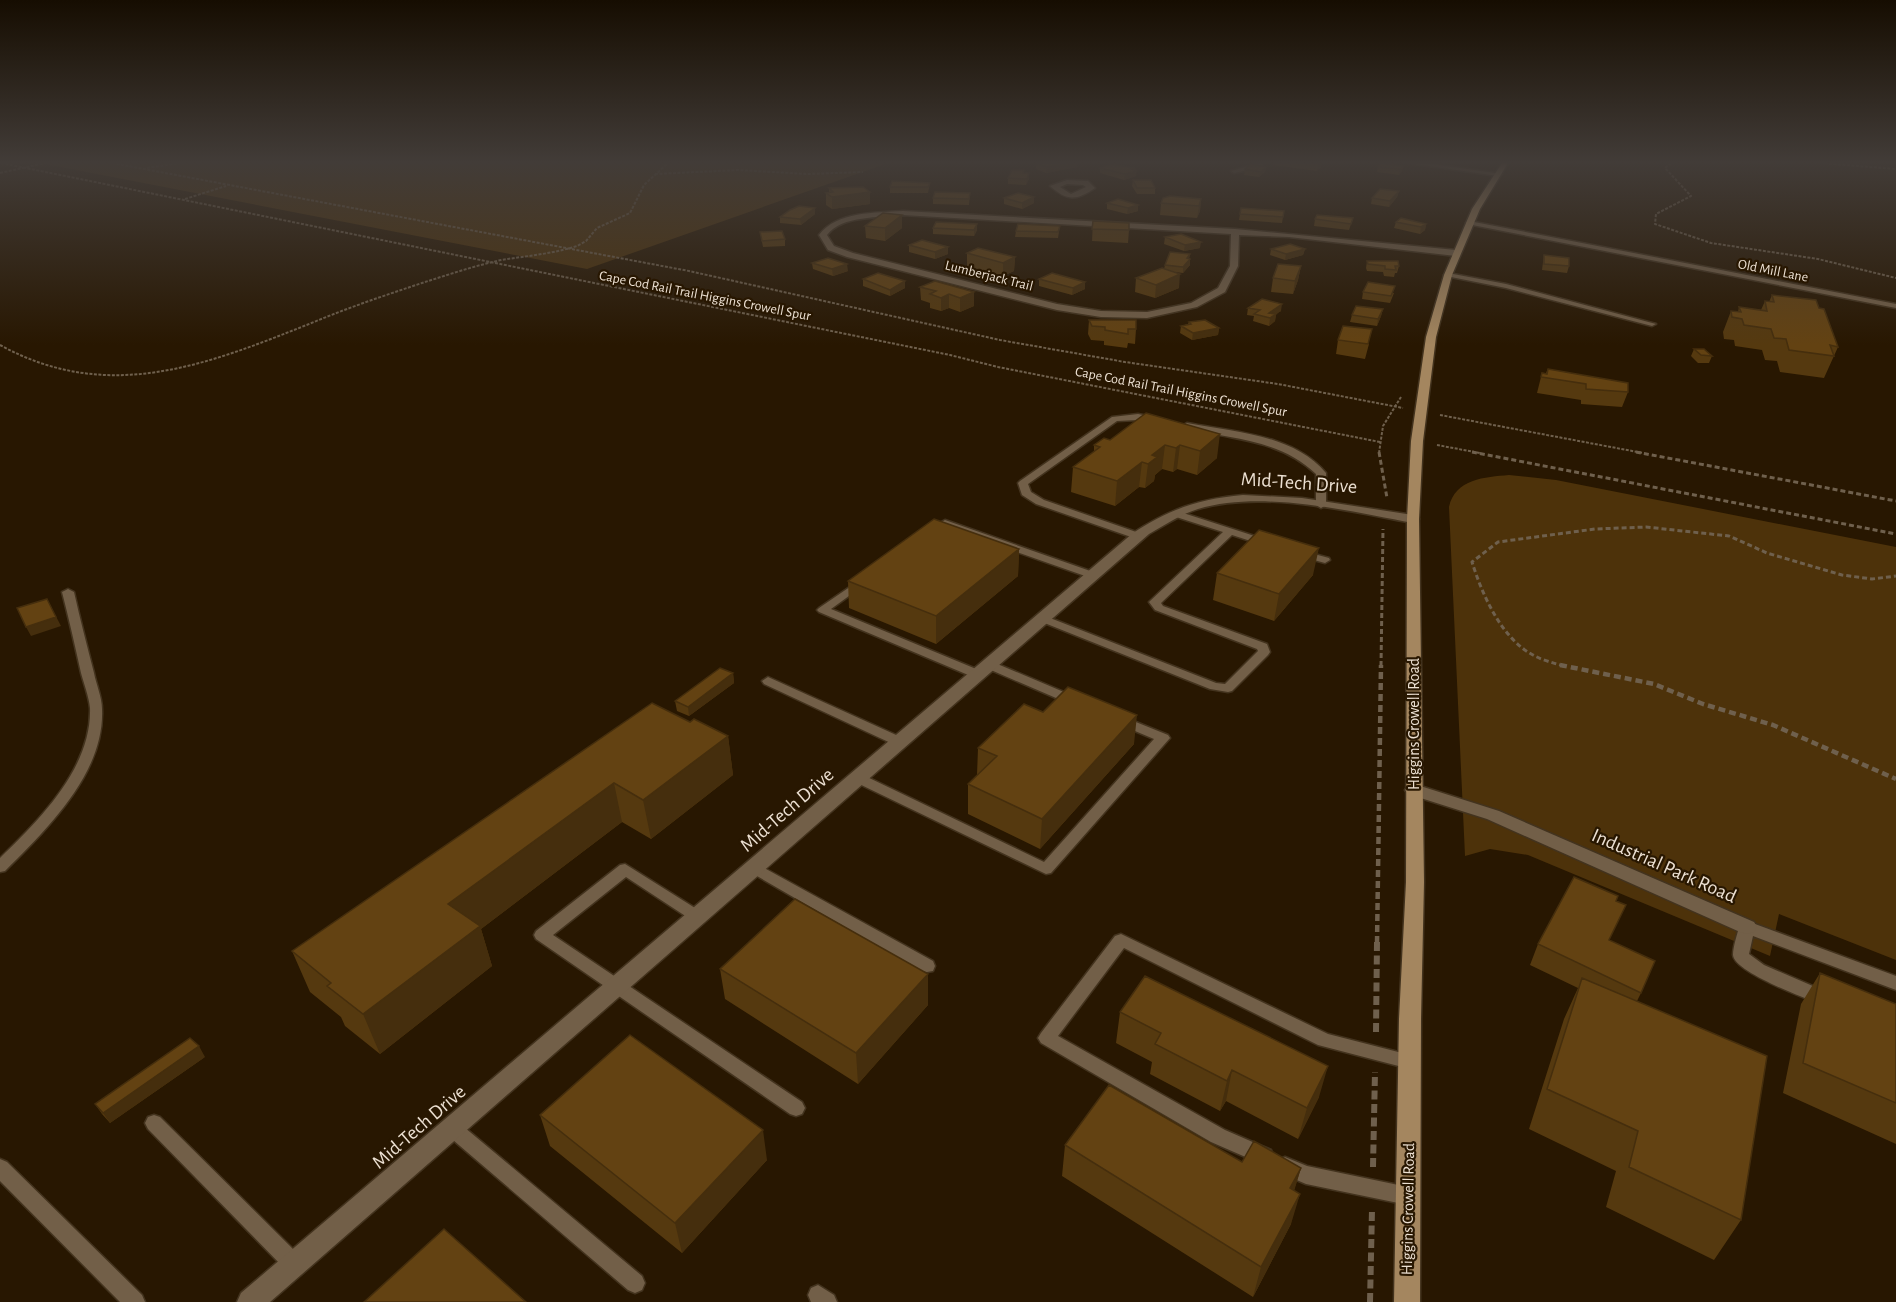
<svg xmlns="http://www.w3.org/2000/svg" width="1896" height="1302" font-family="'Alegreya Sans',sans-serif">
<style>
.green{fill:#4d320a}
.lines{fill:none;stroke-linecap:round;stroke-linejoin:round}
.service-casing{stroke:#43331e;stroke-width:3}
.minor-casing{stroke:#43331e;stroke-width:3}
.secondary-casing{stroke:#43331e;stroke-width:3}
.path-far3{stroke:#6f604d;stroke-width:2;stroke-dasharray:3 1.5;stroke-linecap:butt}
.path-far2{stroke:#6f604d;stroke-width:3;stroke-dasharray:5 3;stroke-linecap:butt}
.path-far1{stroke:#6f604d;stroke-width:4.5;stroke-dasharray:7 4;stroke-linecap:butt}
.path{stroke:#6f604d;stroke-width:6;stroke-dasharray:9 4.5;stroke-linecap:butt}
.service{fill:#725f48;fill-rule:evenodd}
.minor{fill:#725f48;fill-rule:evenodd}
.secondary{fill:#a4865f;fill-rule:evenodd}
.wall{fill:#55390f}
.shaded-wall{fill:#452e0d}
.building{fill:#634212;stroke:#452e0d;stroke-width:1.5}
.labels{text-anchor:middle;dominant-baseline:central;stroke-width:4.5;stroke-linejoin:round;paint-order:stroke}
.far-street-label{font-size:14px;fill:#ece0d2;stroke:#281701}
.street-label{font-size:16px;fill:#ece0d2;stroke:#281701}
.near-street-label{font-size:20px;fill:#ece0d2;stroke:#281701}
</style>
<rect width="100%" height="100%" fill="#281701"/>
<path class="green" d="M40,163H888L587,269Z
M1509,475L1556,480L1896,547V960L1779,914L1770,956L1528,855L1490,849L1465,856L1449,507C1455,479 1485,477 1509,475Z"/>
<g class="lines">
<g class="service-casing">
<path id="service" d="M1259,163H1265L1257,168L1234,173L1231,171Z
M1469,221L1896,304V308L1467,224L1466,223Z
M1448,273L1506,284L1656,324L1652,326L1506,288L1446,276L1444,275Z
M1138,414L1158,418L1159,420L1155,423L1138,420L1117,421L1028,484L1031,492L1044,500L1142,534L1143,536L1142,538H1134L1036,504L1022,495L1018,483L1020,481L1112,417Z
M1187,423C1234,432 1293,434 1326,473V505L1321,508L1316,505V474C1279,439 1231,439 1184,428L1182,426Z
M1177,511L1270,541L1271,543L1266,546L1232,535L1161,603L1163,606L1267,644L1270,652L1268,655L1232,691L1228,692L1210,689L1037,620L1035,618L1041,615L1045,616L1216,683L1225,684L1258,651L1257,649L1155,610L1149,602L1223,532L1173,516L1172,514Z
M945,520L1096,573L1097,575L1092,578L1088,577L946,527L937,533H929L928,531L929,529Z
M1303,551L1329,558L1330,560L1325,563L1299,556L1298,554L1299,552Z
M860,580L866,583L864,585L831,609L981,671L983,674L981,677H973L819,612L817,610L819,608Z
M68,589L74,592C80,619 87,646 94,673C96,684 102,697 102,709C105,773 47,829 5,871L0,872V858C39,820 92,768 90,708C89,697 84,684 81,673C75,646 69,619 62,592Z
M988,660L1078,698L1080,701L1074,705L1070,704L984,667L982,664Z
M768,677L905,739L907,742L905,745H895L764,684L762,681Z
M1121,716L1168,735L1170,738L1051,873L1046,874L853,781L851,778L853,775H863L1044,862L1154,739L1116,723L1115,720L1116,717Z
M755,863L933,961L935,966L933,971L927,972L921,971L750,872L748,868L750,864Z
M625,864L703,913L706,917L703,921L698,923L693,921L626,877L553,935L802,1102L805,1108L802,1114L796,1116L790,1114L536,939L534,935L536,931L620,865Z
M1747,921L1896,976V990L1753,936L1749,954L1764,965L1829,993L1831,998L1829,1003L1823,1005C1807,999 1734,972 1733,955C1733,947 1737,935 1739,927L1741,923Z
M1121,934L1328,1034L1410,1055L1416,1057L1419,1062L1416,1067L1410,1069L1318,1045L1124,948L1058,1036L1225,1130L1271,1150L1273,1156L1271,1162L1264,1165L1257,1162L1211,1142L1041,1043L1038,1038L1041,1033L1115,936Z
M154,1115L160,1117L301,1257L304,1264L301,1271L294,1274L287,1271L148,1129L145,1123L148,1117Z
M452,1120L458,1122L642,1276L645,1283L642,1290L635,1293L628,1290L446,1134L443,1128L446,1122Z
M1285,1157L1307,1166L1408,1187L1415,1190L1418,1196L1415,1202L1408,1205L1306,1184L1278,1172L1276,1166L1278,1160Z
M0,1159L7,1162L142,1295L145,1302H120L0,1181Z
M818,1285L834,1295L837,1302H811L808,1295L811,1288Z"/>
</g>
<g class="minor-casing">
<path id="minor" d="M1408,163H1426L1502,174L1498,176Z
M1067,180L1088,181L1095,188C1076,201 1067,201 1050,186ZM1067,184L1083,185L1086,187L1071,194L1060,187Z
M903,211L1235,229L1456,250L1460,253L1456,256L1289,237L1239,235L1238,266L1225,292L1197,307L1147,318L1101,317L1057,310L847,257L828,250L819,235C837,211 875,213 903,211ZM903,215L1231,234L1230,266L1218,288L1191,303L1147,312L1101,311L1057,304L853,253L834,246L827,235C842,215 880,218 903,215Z
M1243,495L1302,498L1413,515L1419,519L1413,523C1349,511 1262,490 1198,509C1181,514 1165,525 1149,534L270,1302H237L241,1293L1133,533C1170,509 1199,499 1243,495Z
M1414,784L1499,811L1754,922L1757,927L1754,932L1747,934L1740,932L1487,819L1408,794L1405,790L1408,786Z"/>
</g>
<g class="secondary-casing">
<path id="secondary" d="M1502,163H1508L1480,209L1452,275L1436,337L1423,441L1419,519L1424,882L1421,1019L1420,1302H1394L1399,1019L1406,882L1407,519L1411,441L1426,337L1444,275L1472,209Z"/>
</g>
<path class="path-far3" d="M1,163L950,355L998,367L1380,442
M112,163L689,271L1000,340L1125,362L1278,384L1403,408
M1671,163L1665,168L1691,196L1656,214L1655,224L1711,243L1818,259L1896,278
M1820,163L1896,169
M147,168L179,163
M0,173L45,163
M655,174L738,170L808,174L863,172
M185,199L226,186
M0,345C109,405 209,364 314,322C350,307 386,295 422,283C447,275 474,266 501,260C526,256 552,254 577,246L586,241L597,228L630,213L644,185L668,163
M1440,415L1643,453
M1437,445L1480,453
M1379,453L1383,426L1401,397"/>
<path class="path-far2" d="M1379,452L1387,498
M1472,452L1896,534
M1636,452L1896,501
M1381,666L1383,529
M1564,666C1553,663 1542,660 1533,655C1501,638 1482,594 1472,562L1498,542L1595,529L1646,527L1729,536L1767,553L1842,575L1872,579L1896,576"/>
<path class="path-far1" d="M1560,665L1654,684L1703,704L1773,725L1896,779
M1377,943L1381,665"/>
<path class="path" d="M1376,1032L1377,942
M1373,1167L1375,1072
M1370,1302L1372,1210"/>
<use href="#service" class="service"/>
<use href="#minor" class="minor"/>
<use href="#secondary" class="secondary"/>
</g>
<path class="wall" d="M1036,163H1077V167L1046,173L1036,169Z
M1273,163H1321V167L1317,171L1273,165Z
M1404,166L1402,171L1399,175L1377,172L1378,167Z
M1266,167L1265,172L1259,177L1244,175L1245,169Z
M1100,168H1135L1136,176L1124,180L1100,173Z
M1024,173H1029V179L1026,185L1008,184V178Z
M1133,180L1155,188V194H1137L1132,186Z
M930,183L928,193H890V187Z
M829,188L870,192V204L832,209L826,205V193L829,192Z
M1399,191L1397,197L1389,207L1371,204L1372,198Z
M970,193L969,205L933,204V198Z
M1034,197V203L1022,209L1004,204V198Z
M1201,199L1200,211L1197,218L1160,215L1161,203Z
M1107,203L1138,205V211L1127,214L1107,209Z
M815,208V214L801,225L780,223V217Z
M1241,208L1284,211L1282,223L1239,220Z
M902,215V228L885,241L866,238L865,226Z
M1353,218L1349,230L1314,226L1315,219Z
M1093,221L1129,230L1128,243L1092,241Z
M1396,222L1426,224L1425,230L1420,234L1394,228Z
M977,224V230L974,236L933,234V228Z
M1060,226L1058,238L1015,237L1016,231Z
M760,232L785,239V246L763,247Z
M1165,237L1200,248L1184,251L1164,244Z
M909,245L948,254L935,259L909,252Z
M1271,249H1305L1303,255L1285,260L1270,255Z
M967,253L1015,257L1014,271L1003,276L967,266Z
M1190,254L1189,258L1190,259V265L1183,273L1174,272L1179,288L1155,298L1135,292L1136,278L1164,269L1165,265Z
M1544,255L1569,266L1567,273L1542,270L1543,262Z
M1367,261L1399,266L1397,273H1395L1394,277L1384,276L1383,272L1367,271L1366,268Z
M812,263L848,271L833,276L813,269Z
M1301,266L1298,280L1293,294L1271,292L1273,278Z
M863,279L905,281V288L890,296L863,286Z
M1039,279L1085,282V289L1072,295L1039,286Z
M935,281L974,306L960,312L949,308L941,311L930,308V303L921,300L920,287Z
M1363,292L1394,293L1390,303L1362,299Z
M1772,295L1819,308L1838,347L1824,378L1780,372L1777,361L1765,360L1762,350L1735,346L1734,340L1724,339L1723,332L1731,311L1738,312L1739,307L1761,310L1765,301L1769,302Z
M1248,308L1281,311L1276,314L1275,321L1269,326L1253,321L1254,316L1247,315Z
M1383,309L1381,316L1377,326L1350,322L1352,315Z
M1089,320L1136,329L1135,344L1128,343L1127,348L1104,345V341L1091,340L1088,334Z
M1189,322L1219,328L1218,335L1192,340L1180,333L1181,326L1188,324Z
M1338,340L1369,344L1365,359L1336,354Z
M1694,349L1712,356L1709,363H1698L1691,356Z
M1548,369L1628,392L1622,407L1581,404V400L1537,393L1542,373H1546Z
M1146,413L1217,458L1197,475L1177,469L1173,472L1162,469L1155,475L1154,481L1145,488L1139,487L1115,506L1071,492L1073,467L1094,452V445L1110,440Z
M1019,549L1018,576L936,644L849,608L848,581Z
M1217,573L1313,575L1274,621L1213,600Z
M733,673L734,683L689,716L677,711L675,701Z
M1043,712L1134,744L1040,849L968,814V784L977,775L978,748Z
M690,722L728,736L733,775L651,839L622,822L481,929L492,966L380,1054L345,1026L341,1017L310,992L292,951Z
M1616,901L1609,940L1641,993L1637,1001L1741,1220L1714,1260L1606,1207L1616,1171L1529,1129L1564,1019L1578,988L1530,965L1538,944Z
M720,969L928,974V1005L858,1084L725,999Z
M1820,973L1896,1004V1144L1783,1093L1801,1004Z
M1120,1012L1319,1097L1298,1139L1226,1101L1220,1111L1150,1074L1152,1062L1116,1043Z
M205,1057L110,1123L102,1114L95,1104Z
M540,1115L767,1160L682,1253L550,1146Z
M1065,1145L1301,1168L1294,1190L1291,1224L1253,1297L1062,1176Z"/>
<path class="shaded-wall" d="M1072,163H1077V167L1046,173V167Z
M1318,163H1321V167L1317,171Z
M1404,166L1402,171L1399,175L1400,169Z
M1266,167L1265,172L1259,177L1260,172Z
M1135,168L1134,171H1137L1136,176L1124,180L1125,174L1131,169Z
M1029,173V179L1026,185L1027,179Z
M1399,191L1397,197L1389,207L1390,201Z
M870,192V204L832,209V197Z
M1034,197V203L1022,209V203Z
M1201,199L1200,211L1197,218L1199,206Z
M1138,205V211L1127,214L1128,208Z
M815,208V214L801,225L800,219Z
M902,215V228L885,241V228Z
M977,224V230L974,236V230Z
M1426,224L1425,230L1420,234L1421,227Z
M1201,242L1200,248L1184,251L1185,245Z
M948,247V254L935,259V252Z
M1305,249L1303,255L1285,260L1286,254Z
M1190,254L1189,260L1190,259V265L1183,273V267Z
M1015,257L1014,271L1003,276V263Z
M847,264L848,271L833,276L832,269Z
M1301,266L1298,280L1293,294L1295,281Z
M1180,274L1179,288L1155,298L1156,285Z
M905,281V288L890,296V290Z
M1085,282V289L1072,295L1073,288Z
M974,292V306L960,312V298Z
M949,294V308L941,311V298Z
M1282,304L1281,311L1269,318V313Z
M1383,309L1381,316L1377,326L1378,319Z
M1276,314L1275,321L1269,326L1270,318Z
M1219,328L1218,335L1192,340L1193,333Z
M1220,434L1217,458L1197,475L1200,451Z
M1165,445L1162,469L1155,475L1154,481L1145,488L1148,464L1152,455Z
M1180,445L1177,469L1173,472L1176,448Z
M1142,462L1139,487L1115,506L1117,481Z
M1319,548L1313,575L1274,621L1279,594Z
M1019,549L1018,576L936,644V616Z
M47,599L61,626L31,636L26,627Z
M733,673L734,683L689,716L688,707Z
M1137,715L1134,744L1040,849L1042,819Z
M728,736L733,775L651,839L643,800Z
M614,783L622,822L481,929L492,966L380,1054L363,1014L448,904Z
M928,974V1005L858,1084L856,1053Z
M199,1046L205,1057L110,1123L103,1113Z
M1328,1066L1319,1097L1298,1139L1307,1108Z
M1232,1070L1226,1101L1220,1111L1227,1081Z
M763,1130L767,1160L682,1253L675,1223Z
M1301,1168L1292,1198L1290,1188Z
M1300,1194L1291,1224L1253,1297L1261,1267Z"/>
<path class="building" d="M1036,163H1072L1046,167Z
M1382,163L1404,166L1400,169L1378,167Z
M1111,164L1135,168L1131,169L1137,171L1125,174L1100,168Z
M1251,164L1266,167L1260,172L1245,169Z
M1012,170H1024L1023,173H1029L1027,179L1008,178Z
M1133,180H1151L1155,188H1137Z
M892,181L930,183L928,187H890Z
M863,187L870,192L832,197L826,193L833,192L829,188Z
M1380,189L1399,191L1390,201L1372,198Z
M935,192L970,193L969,199L933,198Z
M1018,193L1034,197L1022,203L1004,198Z
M1170,196L1201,199L1199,206L1161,203L1163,198Z
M1118,199L1138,205L1128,208L1107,203Z
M799,206L815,208L800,219L780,217L790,210Z
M1241,208L1284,211L1283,217L1240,214Z
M883,213L902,215L885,228L865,226Z
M1317,215L1353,218L1351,224L1315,219Z
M1401,218L1426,224L1421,227L1396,222Z
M1093,221L1129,223V230L1092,229Z
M936,222L977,224L974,230L933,228Z
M1018,224L1060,226L1058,232L1016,231Z
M782,231L785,239L762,241L760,232Z
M1181,234L1201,242L1185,245L1165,237Z
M922,240L948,247L935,252L909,245Z
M1290,244L1305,249L1286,254L1271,249Z
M978,248L1015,257L1003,263L967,253Z
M1170,252L1190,254L1187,258L1190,259L1183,267L1165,265Z
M1544,255L1569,258V266L1544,264Z
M828,258L847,264L832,269L812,263Z
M1367,261H1398L1399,266H1395L1396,270L1385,269V266L1368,264Z
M1278,264L1301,266L1295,281L1273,278Z
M1162,268L1180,274L1156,285L1136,278Z
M878,273L905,281L890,290L863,279Z
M1052,273L1085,282L1073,288L1039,279Z
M935,281L974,292L960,298L949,294L941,298L930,294L936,291L920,287Z
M1368,282L1395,286L1391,296L1363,292Z
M1772,295L1816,300L1819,308L1824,309L1838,347L1830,345L1834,356L1789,350L1786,339L1774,338L1771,329L1744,325L1742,319L1732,317L1731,311L1741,312L1739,307L1767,311L1765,301L1774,302Z
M1262,299L1282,304L1269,313L1276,314L1270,318L1254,314L1260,310L1248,308Z
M1356,306L1383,309L1378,319L1352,315Z
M1089,320H1136V329H1128V334L1105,330V327L1092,326Z
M1205,320L1219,328L1193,333L1181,326L1191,324L1189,322Z
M1343,326L1372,329L1368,344L1338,340Z
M1694,349H1704L1712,356L1701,355Z
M1548,369L1628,383V392L1586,389V384L1541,377L1542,373L1547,374Z
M1146,413L1220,434L1200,451L1180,445L1176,448L1165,445L1152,455L1157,457L1148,464L1142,462L1117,481L1073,467L1100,447L1094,445L1104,438L1110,440Z
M934,519L1019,549L936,616L848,581Z
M1259,530L1319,548L1279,594L1217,573Z
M47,599L56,617L26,627L17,608Z
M720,668L733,673L688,707L675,701Z
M1068,687L1137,715L1042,819L968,784L997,756L978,748L1024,704L1043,712Z
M652,703L690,722L694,719L728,736L643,800L614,783L448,904L480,926L363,1014L327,986L331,983L292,951Z
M1574,877L1618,896L1616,901L1626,905L1609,940L1655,961L1641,993L1538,944Z
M795,899L928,974L856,1053L720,969Z
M1820,973L1896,1004V1103L1803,1063Z
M1145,976L1328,1066L1307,1108L1232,1070L1227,1081L1155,1044L1161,1033L1120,1012Z
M1582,978L1767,1056L1741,1220L1629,1167L1638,1131L1547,1089Z
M630,1035L763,1130L675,1223L540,1115Z
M190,1038L199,1046L103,1113L95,1104Z
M1109,1085L1242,1162L1254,1141L1301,1168L1290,1188L1300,1194L1261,1267L1065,1145Z
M444,1229L526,1302H364Z"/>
<linearGradient id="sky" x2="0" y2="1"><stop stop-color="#160d01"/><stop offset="0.47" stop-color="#423c38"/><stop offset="1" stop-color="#423c38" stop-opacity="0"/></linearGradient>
<rect width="1896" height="345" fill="url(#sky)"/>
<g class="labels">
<g class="far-street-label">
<text transform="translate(1773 271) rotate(11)">Old Mill Lane</text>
<text transform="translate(989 276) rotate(14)">Lumberjack Trail</text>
<text transform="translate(705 296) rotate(11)">Cape Cod Rail Trail Higgins Crowell Spur</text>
<text transform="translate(1181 392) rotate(11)">Cape Cod Rail Trail Higgins Crowell Spur</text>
</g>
<g class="street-label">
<text transform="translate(1414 724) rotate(-90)">Higgins Crowell Road</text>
<text transform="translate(1408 1209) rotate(-89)">Higgins Crowell Road</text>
</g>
<g class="near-street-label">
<text transform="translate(1299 483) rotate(4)">Mid-Tech Drive</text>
<text transform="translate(787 810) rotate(-41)">Mid-Tech Drive</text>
<text transform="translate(1664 866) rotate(24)">Industrial Park Road</text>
<text transform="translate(419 1127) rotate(-41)">Mid-Tech Drive</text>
</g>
</g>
</svg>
